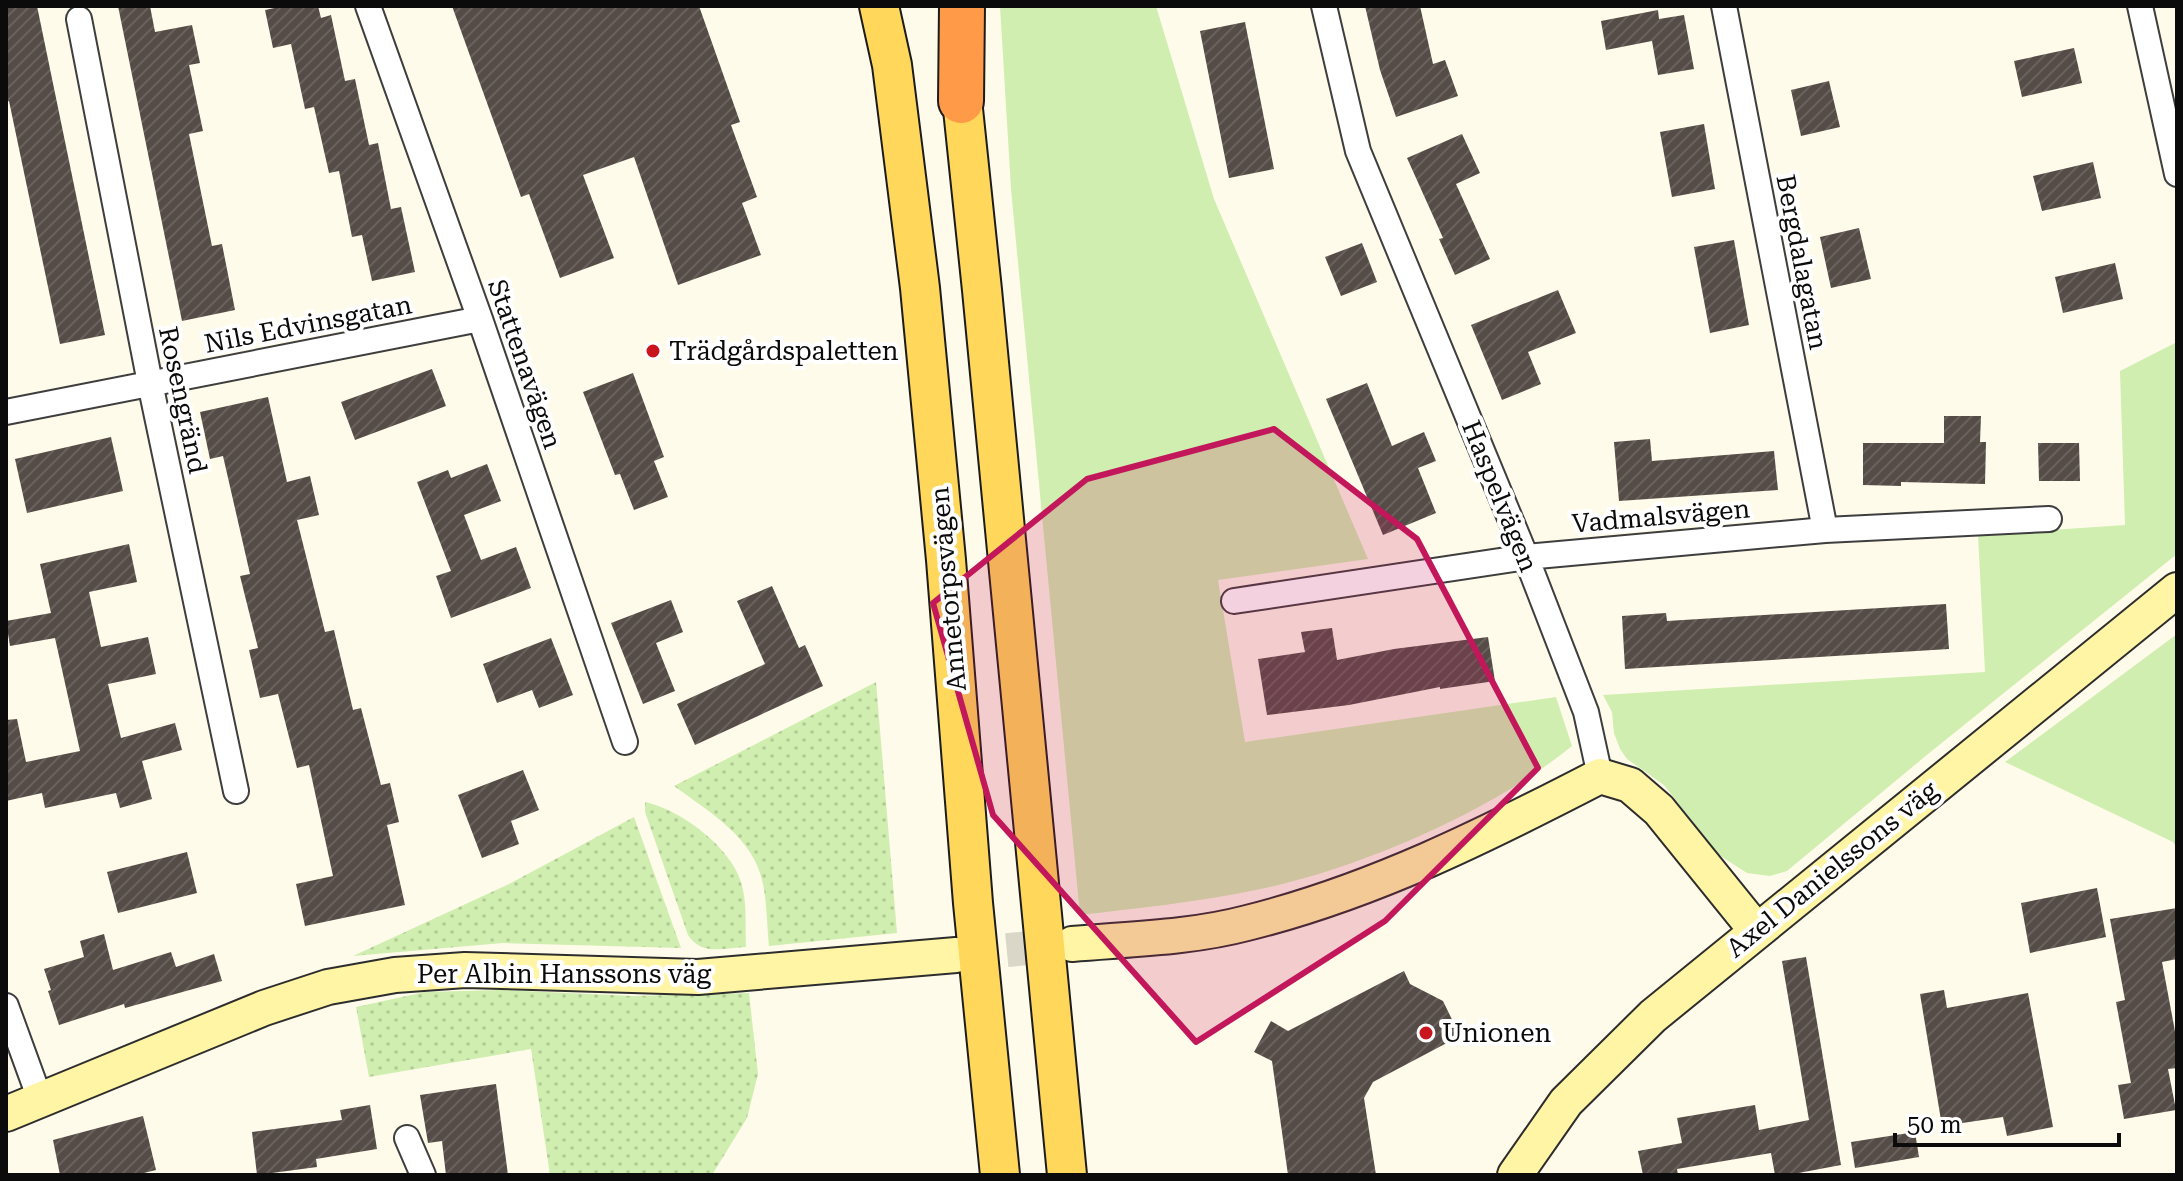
<svg xmlns="http://www.w3.org/2000/svg" width="2183" height="1181" font-family="'Roboto Serif',serif">
<style>
.grass{fill:url(#grass-dots)}
.park{fill:#d0eeaf}
.building{fill:url(#building-hatch)}
.lines{fill:none;stroke-linecap:round;stroke-linejoin:round}
.secondary-tunnel{stroke:#dad7c9;stroke-width:34;stroke-dasharray:34 17;stroke-linecap:butt}
.street-casing{stroke:#3e3e3e;stroke-width:28}
.secondary-casing{stroke:#2d2d2d;stroke-width:38}
.primary-casing{stroke:#1c1c1c;stroke-width:42}
.highway-casing{stroke:#1c1c1c;stroke-width:48}
.street{stroke:#fff;stroke-width:24}
.secondary{stroke:#fff5a5;stroke-width:34}
.primary{stroke:#ffd75a;stroke-width:38}
.highway{stroke:#ff9b48;stroke-width:44}
.marked{fill:#c2185b;fill-opacity:0.2;stroke:#c2185b;stroke-width:6;stroke-linejoin:round}
.poi-dot{fill:#c9151e;stroke:#fff;stroke-width:3}
.labels{text-anchor:middle;dominant-baseline:central;stroke-width:8;stroke-linejoin:round;paint-order:stroke}
.street-label{font-size:26px;fill:#0b0b0b;stroke:#fff}
.poi-label{font-size:26px;fill:#0b0b0b;stroke:#fff;text-anchor:start}
</style>
<defs>
<pattern id="grass-dots" width="8" height="8" patternUnits="userSpaceOnUse" patternTransform="scale(2)"><rect width="8" height="8" fill="#d0eeaf"/><path d="M2 2h.1M6 6h.1" fill="none" stroke="#b1cb95" stroke-width="1.8" stroke-linecap="round"/></pattern>
<pattern id="building-hatch" width="6" height="6" patternUnits="userSpaceOnUse" patternTransform="scale(2)"><rect width="6" height="6" fill="#554c47"/><path d="M-1 1l2-2M0 6l6-6M5 7l2-2" fill="none" stroke="#68615d"/></pattern>
</defs>
<rect width="100%" height="100%" fill="#fffbea"/>
<path class="grass" d="M876,682L897,933L769,946C767,926 767,904 763,884C754,837 709,812 674,786Z
M645,802C682,810 737,851 743,890C747,908 745,928 746,947C724,948 701,956 688,935L645,812Z
M634,817L681,948L503,943L353,956L509,884Z
M503,990L633,996L749,993L758,1074L747,1118L712,1175H550L531,1049L369,1077L356,1007L425,992Z"/>
<path class="park" d="M1000,6H1156L1214,199L1368,559L1218,580L1245,742L1556,697L1572,746C1493,811 1356,870 1256,890C1198,902 1139,908 1080,915L1011,189Z
M2177,342V554L1928,754L1787,871L1770,876L1747,873L1719,855L1664,785L1627,759L1620,749L1614,733L1612,712L1603,695L1985,672L1978,535L2125,525L2120,371Z
M2177,634V849L2173,842L2005,762Z"/>
<path class="building" d="M6,6H37L105,335L60,344L9,101L6,102Z
M118,6H150L155,32L192,25L200,63L189,65L203,131L189,134L212,246L222,244L235,310L182,321Z
M284,6H318L321,18L331,15L345,81L355,79L369,145L378,143L391,209L401,207L415,272L372,281L362,235L352,237L339,171L329,173L314,107L305,109L291,44L273,48L265,10Z
M452,6H699L740,122L731,125L757,197L742,203L761,255L678,285L634,157L583,175L614,258L560,278L529,194L521,197Z
M1365,6H1420L1433,64L1445,60L1458,96L1396,117L1380,70Z
M1658,10L1659,19L1684,15L1694,69L1658,75L1652,41L1606,50L1601,21Z
M1245,22L1274,169L1229,178L1200,31Z
M2074,48L2082,83L2022,97L2014,61Z
M1829,81L1840,127L1801,136L1791,90Z
M1704,124L1715,189L1672,197L1660,132Z
M1462,134L1480,173L1456,184L1490,259L1455,275L1439,239L1443,238L1407,158Z
M2093,162L2101,198L2042,211L2033,176Z
M1859,228L1871,279L1831,288L1820,237Z
M1734,240L1749,325L1710,333L1694,247Z
M1362,243L1377,282L1341,296L1325,257Z
M2115,263L2123,299L2063,313L2055,277Z
M1558,290L1576,333L1528,352L1541,384L1502,400L1471,325Z
M432,369L446,406L355,440L341,402Z
M633,373L664,457L654,461L668,497L634,510L620,474L615,475L583,392Z
M1367,383L1392,446L1424,432L1436,461L1418,468L1436,513L1383,535L1326,399Z
M268,397L287,482L310,476L319,515L297,520L325,632L334,630L353,710L361,708L381,785L390,783L399,822L387,825L405,905L305,926L296,884L333,876L309,765L297,768L278,694L260,698L249,650L258,648L240,576L250,574L223,456L210,459L200,412Z
M1944,416H1981L1980,442H1986L1985,484L1901,482V486L1863,485V443H1944Z
M111,437L123,491L27,513L15,459Z
M1650,439L1652,461L1774,451L1778,490L1619,501L1614,442Z
M2038,443H2079L2080,481H2039Z
M487,464L501,501L464,515L481,560L516,547L531,588L451,618L436,576L451,571L417,482L448,470L451,478Z
M129,544L137,582L89,592L101,647L148,637L156,674L108,684L121,738L175,723L182,750L142,761L152,799L120,808L116,793L45,808L42,793L6,801V720L17,719L26,762L80,751L55,638L10,646L6,621L51,613L40,564Z
M772,586L799,648L805,645L823,686L695,745L677,704L765,664L737,601Z
M671,600L683,632L656,643L675,691L643,704L611,623Z
M1946,604L1949,649L1625,669L1622,616L1666,613L1667,621Z
M1332,628L1337,660L1394,649L1488,637L1495,681L1440,689V687L1349,705L1267,715L1258,659L1305,652L1301,632Z
M551,638L573,695L539,708L532,690L497,703L483,664Z
M523,770L539,810L511,821L519,844L482,858L458,795Z
M187,852L197,893L118,913L107,872Z
M2097,888L2106,937L2030,953L2021,903Z
M2177,908V959L2162,962L2177,1042V1068L2168,1069L2176,1110L2124,1119L2118,1085L2131,1083L2116,1002L2125,1000L2110,919Z
M104,934L113,970L171,952L176,967L214,954L222,981L125,1008L124,1004L59,1025L48,991L51,990L44,969L84,957L80,941Z
M1806,957L1841,1165L1788,1175H1775L1771,1153L1677,1169L1678,1175H1643L1638,1151L1682,1143L1677,1118L1755,1105L1759,1130L1809,1120L1782,961Z
M1404,971L1410,984L1443,1001L1460,1036L1373,1082L1364,1098L1376,1175H1288L1272,1061L1254,1052L1271,1021L1288,1031Z
M1944,990L1947,1008L2028,993L2053,1127L2007,1136L2003,1117L1942,1126L1920,994Z
M496,1084L508,1175H446L442,1141L428,1143L420,1095Z
M370,1105L377,1149L316,1159L317,1167L257,1175L252,1132L342,1120L340,1110Z
M143,1116L156,1170L136,1175H60L53,1140Z
M1915,1132L1919,1157L1855,1168L1851,1142Z"/>
<g class="lines">
<path class="secondary-tunnel" d="M956,955L1071,944"/>
<g class="street-casing">
<path id="street" d="M368,6L480,319L625,742
M1324,6L1358,151L1526,557L1586,712L1600,776
M1724,6L1825,530
M2140,6L2177,174
M79,19L150,383L236,791
M6,412L480,319
M1234,601L1526,557L1825,530L2049,519
M6,1006L41,1102
M407,1138L423,1175"/>
</g>
<g class="secondary-casing">
<path id="secondary" d="M1072,944C1130,939 1190,938 1247,923C1372,892 1486,835 1600,776L1630,785L1659,810L1756,930
M6,1114L264,1008L328,987L395,975L465,970L698,977L956,955
M1515,1175L1566,1102L1653,1016L2177,590"/>
</g>
<g class="primary-casing">
<path id="primary" d="M879,6L892,65L920,288L946,560L973,903L1000,1175
M959,71L982,290L1067,1175"/>
</g>
<g class="highway-casing">
<path id="highway" d="M961,101L962,6"/>
</g>
<use href="#street" class="street"/>
<use href="#secondary" class="secondary"/>
<use href="#primary" class="primary"/>
<use href="#highway" class="highway"/>
</g>
<path class="marked" d="M1274,429L1417,539L1538,768L1385,921L1196,1042L993,815L933,603L1087,479Z"/>
<g class="poi-dot">
<circle cx="653" cy="351" r="8"/>
<circle cx="1426" cy="1033" r="8"/>
</g>
<g class="labels">
<g class="street-label">
<text transform="translate(1802 262) rotate(79)">Bergdalagatan</text>
<text transform="translate(308 324) rotate(-11)">Nils Edvinsgatan</text>
<text transform="translate(525 364) rotate(71)">Stattenavägen</text>
<text transform="translate(183 400) rotate(78)">Rosengränd</text>
<text transform="translate(1500 496) rotate(68)">Haspelvägen</text>
<text transform="translate(1661 516) rotate(-5)">Vadmalsvägen</text>
<text transform="translate(948 589) rotate(-95)">Annetorpsvägen</text>
<text transform="translate(1832 869) rotate(-39)">Axel Danielssons väg</text>
<text x="564" y="974">Per Albin Hanssons väg</text>
</g>
<g class="poi-label">
<text x="669" y="351">Trädgårdspaletten</text>
<text x="1442" y="1033">Unionen</text>
</g>
</g>
<rect width="2183" height="1181" fill="none" stroke="#0b0b0b" stroke-width="16"/>
<path d="M1895 1133v12h224v-12" fill="none" stroke="#0b0b0b" stroke-width="4"/>
<text x="1907" y="1133" font-size="24" fill="#0b0b0b" stroke="#ffffff" stroke-width="6" paint-order="stroke">50 m</text>
</svg>
